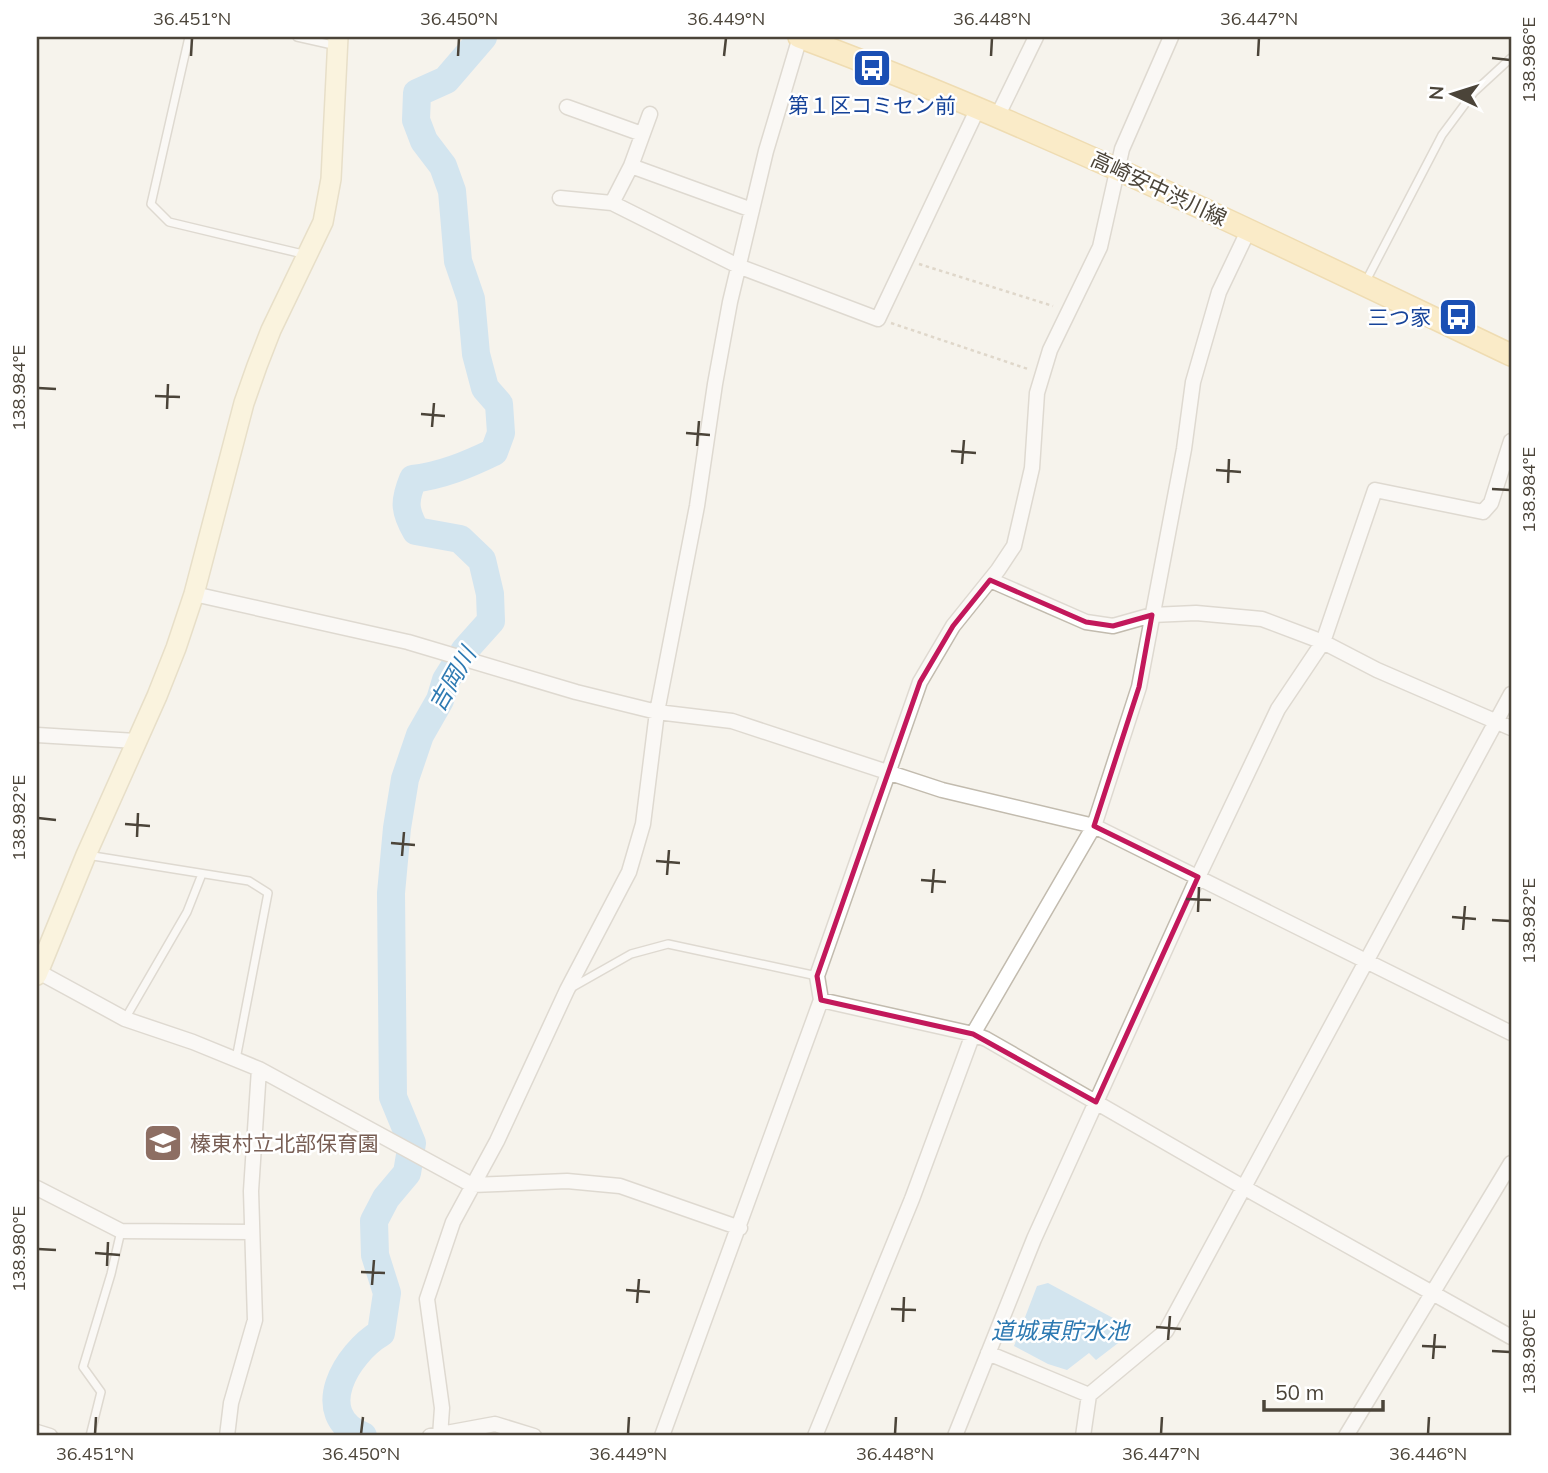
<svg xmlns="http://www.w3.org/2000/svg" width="1548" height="1473" font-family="Mulish,'Noto Sans JP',sans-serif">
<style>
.water{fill:#a9d4f2}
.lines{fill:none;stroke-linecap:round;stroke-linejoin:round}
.river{stroke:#a9d4f2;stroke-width:28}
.lane-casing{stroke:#c2bbae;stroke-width:10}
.street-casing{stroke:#c2bbae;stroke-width:17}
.secondary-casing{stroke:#d6c79b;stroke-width:22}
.primary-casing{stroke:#e6c16a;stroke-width:24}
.path{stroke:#c4b79f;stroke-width:2.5;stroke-dasharray:3.5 3.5;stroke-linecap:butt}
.lane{stroke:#fff;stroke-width:7}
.street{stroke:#fff;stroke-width:14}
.secondary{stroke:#fff3cd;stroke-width:19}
.primary{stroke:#ffe39c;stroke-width:21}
.marked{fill:none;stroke:#c2185b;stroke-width:5;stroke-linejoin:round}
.ticks{fill:none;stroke:#4b4439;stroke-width:2.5}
.labels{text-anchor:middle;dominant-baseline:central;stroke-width:5;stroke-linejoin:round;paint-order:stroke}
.transit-label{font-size:21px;fill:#164399;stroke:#fff}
.street-label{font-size:21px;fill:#4b4439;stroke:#fff}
.education-label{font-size:21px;fill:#785e54;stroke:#fff;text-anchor:start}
.water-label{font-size:23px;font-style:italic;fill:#2e7ab2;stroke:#fff}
.neatline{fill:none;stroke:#4b4439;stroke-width:2.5}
.ticks-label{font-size:18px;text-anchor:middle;fill:#4b4439}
</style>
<rect width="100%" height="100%" fill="#f6f3ec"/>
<path class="water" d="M1048,1283L1126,1325V1337L1096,1360L1089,1353L1067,1370L1048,1364L1014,1346L1037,1286Z"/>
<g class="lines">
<path class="river" d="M363,1436C310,1414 347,1353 381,1333L387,1293L375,1255L374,1221L386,1198L407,1173L412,1143L393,1097L391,893L397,828L405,779L420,735L440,700L446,680L465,650L491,621L490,594L482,560L460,539L416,531C404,510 404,501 413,479C443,475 467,465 494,452L501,433L499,404L485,388L476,354L471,299L458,261L452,191L443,166L424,141L416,120L417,93L446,80L483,37"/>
<g class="lane-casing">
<path id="lane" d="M189,37L151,204L169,222L307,255
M297,37L337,46
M1366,281L1442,135L1474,92L1511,58
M87,855L249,881L268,893L236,1059
M571,988L631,954L668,944L817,976
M125,1019L187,912L202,874
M90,1436L101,1392L83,1367L111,1274L121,1231"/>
</g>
<g class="street-casing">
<path id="street" d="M567,107L642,134
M650,114L631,166L752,210
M997,117L1036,37
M560,198L612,203L738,266L878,319L978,108
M612,203L631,166
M990,580L1086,622L1113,626L1152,615L1196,613L1262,619L1323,642L1377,670L1511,728
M194,594L408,642L576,692L657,712L732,721L942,790L1094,826L1511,1033
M37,735L136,741
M37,971L125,1019L193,1042L259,1069L472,1185L567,1181L620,1186L740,1228
M821,1000L973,1034L986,1039L1243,1187L1511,1337
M37,1188L121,1231L252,1232
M988,1353L1089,1395L1166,1331L1511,694
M37,1432L50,1436
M227,1436L231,1403L255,1320L251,1191L259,1069
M430,1436L495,1424L534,1436
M440,1436L442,1408L427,1299L453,1222L497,1141L567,990L629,872L643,824L657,712L697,506L715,384L730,302L766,151L800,37
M662,1436L821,1000L817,976L920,682L953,626L998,570L1014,546L1032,468L1037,393L1050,350L1100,247L1122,149L1171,37
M815,1436L912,1199L973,1034L1094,826L1139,687L1184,449L1193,382L1219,292L1249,229
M955,1436L1034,1239L1198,877L1278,709L1323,642L1375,490L1483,512L1491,503L1511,441
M1083,1436L1089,1395
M1346,1436L1511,1163"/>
</g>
<g class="secondary-casing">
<path id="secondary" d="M37,975L86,855L157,696L176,648L194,594L244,403L257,366L271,330L323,222L331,179L338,37"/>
</g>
<g class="primary-casing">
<path id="primary" d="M799,37C1043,128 1276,243 1511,355"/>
</g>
<path class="path" d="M919,264L1053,306
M891,323L1028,369"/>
<use href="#lane" class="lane"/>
<use href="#street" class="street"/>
<use href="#secondary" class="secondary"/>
<use href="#primary" class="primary"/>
</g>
<path d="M0 0H1548V1473H0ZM990,580L1086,622L1113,626L1152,615L1139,687L1094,826L1198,877L1096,1102L973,1034L821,1000L817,976L920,682L953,626Z" fill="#f6f3ec" fill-opacity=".55" fill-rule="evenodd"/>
<path class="marked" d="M990,580L1086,622L1113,626L1152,615L1139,687L1094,826L1198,877L1096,1102L973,1034L821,1000L817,976L920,682L953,626Z"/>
<path class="ticks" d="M191,56L192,38M458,56L459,38M724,56L726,38M991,56L992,38M1258,56L1259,38M1492,58L1510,60M38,388L56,389M155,396L180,397M167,409L168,384M421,414L445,416M432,427L434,403M686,433L710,435M697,446L699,421M951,451L976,453M962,464L964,440M1216,470L1241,472M1228,483L1229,459M1492,489L1510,490M38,818L56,820M125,824L150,826M137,837L138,813M391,843L415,845M402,856L404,832M656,861L680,863M667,875L669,850M921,880L946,882M932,893L934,869M1186,899L1211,900M1198,912L1199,887M1452,917L1476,919M1492,920L1510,921M1463,930L1465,906M38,1249L56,1250M95,1253L120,1255M107,1266L108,1242M361,1272L385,1273M372,1285L374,1260M626,1290L650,1292M637,1303L639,1279M891,1309L916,1310M903,1322L904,1297M1156,1327L1181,1329M1168,1340L1170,1316M1422,1346L1446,1347M1492,1351L1510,1352M1433,1359L1435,1334M95,1434L96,1417M361,1434L363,1417M628,1434L629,1417M895,1434L896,1417M1161,1434L1162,1417M1428,1434L1429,1417"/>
<defs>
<g id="bus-square" transform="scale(2.0125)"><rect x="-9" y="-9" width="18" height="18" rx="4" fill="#1a4fb4" stroke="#fff"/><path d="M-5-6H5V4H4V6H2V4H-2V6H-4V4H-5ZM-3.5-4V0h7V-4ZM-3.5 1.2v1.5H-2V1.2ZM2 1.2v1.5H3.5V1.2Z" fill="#fff"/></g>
<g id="school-square" transform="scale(2.0125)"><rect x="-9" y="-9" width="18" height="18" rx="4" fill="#8d6e63" stroke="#fff"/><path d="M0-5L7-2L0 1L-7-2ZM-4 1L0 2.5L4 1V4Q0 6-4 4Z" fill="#fff"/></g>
</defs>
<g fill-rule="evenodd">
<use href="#bus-square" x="872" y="68"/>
<use href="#bus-square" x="1458" y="317"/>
<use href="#school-square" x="163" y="1143"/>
</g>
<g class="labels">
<g class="transit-label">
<text x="872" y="105">第１区コミセン前</text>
<text x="1431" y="317" text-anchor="end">三つ家</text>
</g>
<g class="street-label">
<text transform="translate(1159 188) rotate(25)">高崎安中渋川線</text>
</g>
<g class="education-label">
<text x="190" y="1143">榛東村立北部保育園</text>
</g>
<g class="water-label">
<text transform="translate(452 679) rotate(-60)">吉岡川</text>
<text x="1060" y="1330">道城東貯水池</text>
</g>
</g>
<rect width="1548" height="1473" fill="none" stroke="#ffffff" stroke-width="77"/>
<g transform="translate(1453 94) rotate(274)" stroke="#ffffff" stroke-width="5" paint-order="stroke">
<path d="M0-5L12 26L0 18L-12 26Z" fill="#4b4439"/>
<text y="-10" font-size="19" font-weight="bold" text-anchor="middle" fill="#4b4439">N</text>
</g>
<path d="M1264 1400v10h119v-10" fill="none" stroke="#4b4439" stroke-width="3.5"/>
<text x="1275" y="1400" font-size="21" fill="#4b4439" stroke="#ffffff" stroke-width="5" paint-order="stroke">50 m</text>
<rect x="38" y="38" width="1472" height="1396" class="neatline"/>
<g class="ticks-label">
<text x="192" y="25">36.451°N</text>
<text x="459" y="25">36.450°N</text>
<text x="726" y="25">36.449°N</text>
<text x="992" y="25">36.448°N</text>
<text x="1259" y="25">36.447°N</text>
<text transform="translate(1529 60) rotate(-90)" y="6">138.986°E</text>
<text transform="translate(19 388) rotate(-90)" y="6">138.984°E</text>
<text transform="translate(1529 490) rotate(-90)" y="6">138.984°E</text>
<text transform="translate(19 818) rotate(-90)" y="6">138.982°E</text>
<text transform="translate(1529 921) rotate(-90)" y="6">138.982°E</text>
<text transform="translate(19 1249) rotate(-90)" y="6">138.980°E</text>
<text transform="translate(1529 1352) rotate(-90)" y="6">138.980°E</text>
<text x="95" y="1460">36.451°N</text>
<text x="361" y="1460">36.450°N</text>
<text x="628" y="1460">36.449°N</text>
<text x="895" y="1460">36.448°N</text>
<text x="1161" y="1460">36.447°N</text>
<text x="1428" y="1460">36.446°N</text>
</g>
</svg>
